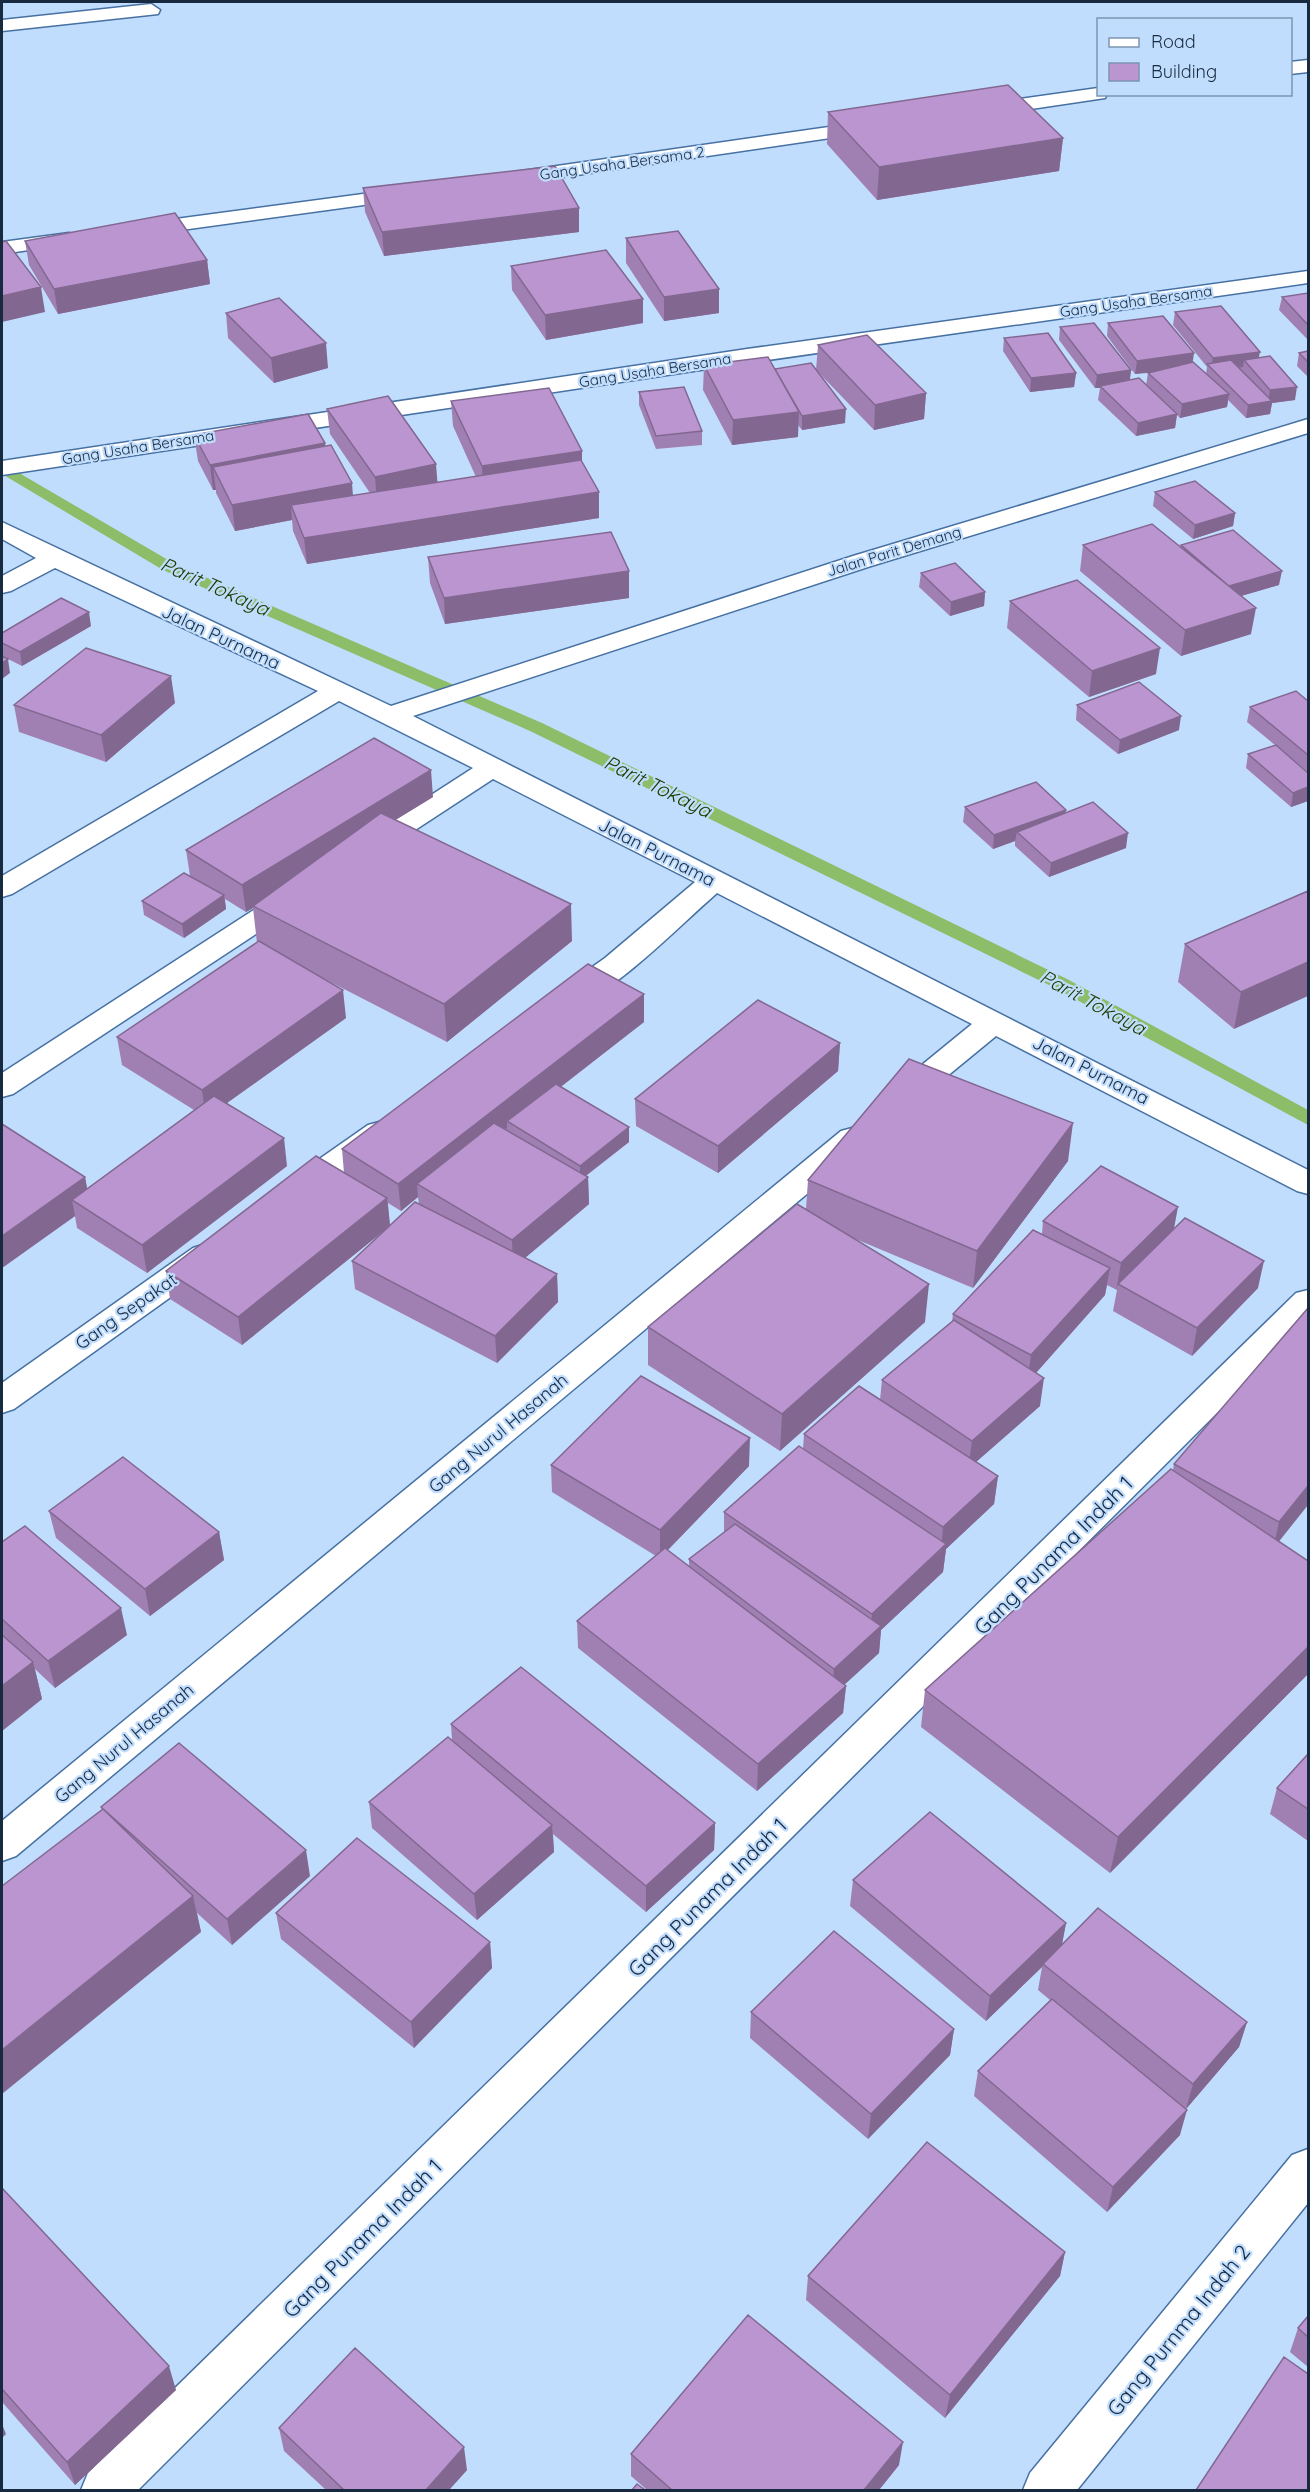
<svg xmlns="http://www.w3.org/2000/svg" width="1310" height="2492" font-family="Quicksand,sans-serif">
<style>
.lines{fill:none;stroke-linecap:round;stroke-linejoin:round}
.stream{fill:#8cbd69;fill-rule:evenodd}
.minor-casing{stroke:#4671a2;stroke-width:3}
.minor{fill:#fff;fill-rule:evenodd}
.wall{fill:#a080b2;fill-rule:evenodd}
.shaded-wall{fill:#826891}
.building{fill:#ba95cf;stroke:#826891;stroke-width:1.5}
.labels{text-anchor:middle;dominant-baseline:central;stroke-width:4.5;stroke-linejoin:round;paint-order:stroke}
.far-street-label{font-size:15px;fill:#182a3f;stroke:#c1ddfe}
.street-label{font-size:18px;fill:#182a3f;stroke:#c1ddfe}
.water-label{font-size:20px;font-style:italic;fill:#1d3b00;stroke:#c1ddfe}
.near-street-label{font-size:21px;fill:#182a3f;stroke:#c1ddfe}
</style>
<rect width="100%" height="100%" fill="#c1ddfe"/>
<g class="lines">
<path class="stream" d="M2,463L175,564L542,723L1067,979L1308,1110V1125L1053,987L530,731L163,570L2,474Z"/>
<g class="minor-casing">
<path id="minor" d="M151,4L160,10L158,14L2,31V20Z
M1308,60V72L1290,74V62Z
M1098,88V94H1107L1105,98L984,116L974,110L984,104Z
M871,121L878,123L881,127L878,131L515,184L508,182L505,178L508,174L515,172Z
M408,188L415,190L418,194L415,198L138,236L131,234L127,230L131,226L138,224Z
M69,233L76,235L80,239L76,243L2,254V242Z
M1308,271V283L747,363L2,475V461L747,349Z
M1308,419V433L871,566L413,716L1308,1170V1194L1297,1191L996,1036L912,1105L901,1108L890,1105L885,1098L890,1091L972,1024L717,893C676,929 627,980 580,1005C572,1009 565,1008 557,1006L553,999L557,992L605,958L695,882L493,779L377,855L367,858L357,855L353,849L357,843L473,768L339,701L12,894L2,897V876L318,691L55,568L11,591L2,593V576L36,558L2,539V522L391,706L853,556Z
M293,888L303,891L307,897L303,903L13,1094L2,1097V1073L283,891Z
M379,1122L390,1125L395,1133L390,1141L307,1199L296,1202L285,1199L280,1191L285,1183L368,1125Z
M852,1128L863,1131L868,1139L863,1147L16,1856L2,1861V1821L841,1131Z
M205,1244L217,1248L222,1256L217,1264L14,1409L2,1413V1383L193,1248Z
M1308,1290V1322L138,2490H81L88,2473L1296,1293Z
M1308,2149V2203L1077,2490H1023L1030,2473L1292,2155Z"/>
</g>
<use href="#minor" class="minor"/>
</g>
<path class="wall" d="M828,112L1063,138L1059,171L877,200L827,144Z
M363,188L579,232L384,256L365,212Z
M626,238L719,313L664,321L626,263Z
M25,241L207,260L210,284L58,314L29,265Z
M511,266L643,323L546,340L512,290Z
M1308,293V340L1279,310L1282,297Z
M1175,312L1259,357L1295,400L1272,403L1270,414L1246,418L1228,400L1227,407L1180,418L1177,415L1175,428L1136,436L1098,400L1100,388H1095L1059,340L1060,327L1131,370L1130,380L1146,385L1148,373L1135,374L1107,336L1108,323L1193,363L1206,374L1207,367L1173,325Z
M226,313L328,368L274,383L228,338Z
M1004,338L1076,373L1074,387L1030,392L1003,351Z
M818,345L926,393L924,419L874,430L819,373L845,423L802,430L798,425V437L732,445L703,390L704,365L816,370Z
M1308,351V377L1297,366L1299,353Z
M639,392L702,431V445L656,449L639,405Z
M451,401L582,451V462L599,518L307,564L293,531L292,520L235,531L216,493V490H213L198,461L194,435L326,446L353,496L370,493L330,434L327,409L438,483L476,477L453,426Z
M1155,492L1235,513L1233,526L1193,539L1153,506Z
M1083,545L1180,547L1181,545L1279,585L1241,596L1251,634L1181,656L1080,571Z
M428,557L629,598L445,624L430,583Z
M921,573L985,592L984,606L950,616L919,587Z
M1010,601L1156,674L1089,697L1007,628Z
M91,626L22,666L2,656V633Z
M1308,701V772L1283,751L1308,773V801L1291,807L1246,768L1248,754L1275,745L1247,722L1250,707Z
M175,703L106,762L19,732L14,705Z
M1077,705L1179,730L1118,754L1076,720Z
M433,797L395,820L572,941L447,1042L311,972L346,1018L227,1103L287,1166L147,1273L77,1228L75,1216L2,1268V1124L85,1177L87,1189L194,1110L122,1065L117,1037L257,943L253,908L246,912L225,899L226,909L184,938L144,915L142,901L190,876L186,850Z
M965,807L1065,813L1126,848L1049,877L1015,846V841L993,849L963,822Z
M1308,891L1234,1029L1178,982L1185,944Z
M644,994V1022L561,1086L629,1142L586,1176L588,1177L589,1204L525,1258L557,1274L558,1302L497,1363L355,1289L352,1261L387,1228L242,1345L170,1299L166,1271L344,1173L342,1149ZM418,1197L419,1205L390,1226L388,1203L401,1211Z
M840,1043L838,1071L718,1173L636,1126L635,1099Z
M1068,1161L973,1288L853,1238L925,1322L780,1451L648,1365V1327L806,1209L808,1180Z
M1043,1221L1173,1230L1258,1288L1192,1356L1113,1311L1117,1290L1107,1285L1105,1295L1036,1373L1040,1406L976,1462L998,1476L994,1504L946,1549L943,1572L881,1630L879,1653L844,1685L846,1686L843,1713L757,1791L578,1648L577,1621L656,1556L552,1492L551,1465L749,1466L668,1550L689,1566V1559L724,1533V1512L803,1449L804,1434L880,1400L882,1380L952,1322L953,1314L1042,1234Z
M1308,1308L1279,1541L1308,1561V1674L1110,1873L921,1727L925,1690L1173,1470L1174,1464Z
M49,1511L219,1532L224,1560L150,1616L56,1538Z
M2,1542L127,1635L55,1688L35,1669L42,1699L2,1731Z
M451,1724L715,1823L714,1850L646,1912L553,1834L554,1852L477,1920L372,1828L369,1802L452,1740Z
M1308,1754V1841L1270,1814L1277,1788Z
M101,1807L310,1876L232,1945L197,1913L201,1932L102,1810Z
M853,1880L1066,1923L1062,1945L1247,2022L1239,2047L1186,2109L1164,2092L1180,2135L1107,2212L974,2096L978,2071L1050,2000L1038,1990L1042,1967L986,2021L850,1906Z
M276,1913L490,1942L492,1968L414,2048L281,1939Z
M751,2012L954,2029L950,2055L868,2139L750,2038Z
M2,2188L176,2390L75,2485L2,2402Z
M1065,2252L1060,2276L945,2418L806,2300L808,2276Z
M1308,2316V2367L1290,2352L1298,2328Z
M279,2428L467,2470L449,2490H326L284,2451Z
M631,2454L899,2465L879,2490H647L631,2476Z"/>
<path class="shaded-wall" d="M1063,138L1059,171L877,200L879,167Z
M579,208V232L384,256L382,232Z
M207,260L210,284L58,314L54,289Z
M41,287L45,312L2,322V296Z
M719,289V313L664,321V297Z
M643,299V323L546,340L545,315Z
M326,343L328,368L274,383L271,358Z
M1260,352L1257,365L1244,360L1243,367L1214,371L1211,368L1213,358Z
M1194,353L1192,367L1135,374L1137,361Z
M1131,370L1129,384L1100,386V388H1095L1097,375Z
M1076,373L1074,387L1030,392L1031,378Z
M1297,387L1295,400L1272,403L1270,414L1246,418L1248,405L1268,401L1270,390Z
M926,393L924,419L874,430L875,405Z
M1229,394L1227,407L1180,418L1182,404Z
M846,409L845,423L802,430V416Z
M799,412L798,437L732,445L733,420Z
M1177,414L1175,428L1136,436L1138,423Z
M325,443L328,468L213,467L216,490H213L210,465Z
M582,451V477L483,491L482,466Z
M436,464L438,489L377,503L375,477Z
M352,483L354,509L291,505L292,520L235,531L232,505Z
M599,492V518L307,564L304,538Z
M1235,513L1233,526L1193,539L1195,525Z
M629,571V598L445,624L444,598Z
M1282,571L1279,585L1227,600L1229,586Z
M985,592L984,606L950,616L951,602Z
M1256,608L1251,634L1181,656L1185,630Z
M89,612L91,626L22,666L20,652Z
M1160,648L1156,674L1089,697L1092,671Z
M8,659L10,673L2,679V663Z
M171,676L175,703L106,762L101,735Z
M1181,716L1179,730L1118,754L1120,740Z
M431,770L433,797L254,907L253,906V908L246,912L242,885Z
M1308,787V801L1291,807L1293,793Z
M1066,810L1064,824L1017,832L1015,841L993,849L994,835Z
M1128,833L1126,848L1049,877L1051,863Z
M224,895L226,909L184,938L182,924Z
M571,904L572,941L447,1042L444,1004Z
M1308,962V996L1234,1029L1241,992Z
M343,990L346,1018L206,1118L202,1090Z
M644,994V1022L512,1125L507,1121V1128L428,1190L417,1184L418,1197L401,1211L398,1184Z
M840,1043L838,1071L718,1173V1146Z
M1073,1123L1068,1161L973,1288L977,1251Z
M629,1127V1142L580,1180V1166Z
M284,1138L287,1166L147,1273L142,1245Z
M85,1177L90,1204L72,1200L75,1216L2,1268V1236Z
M588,1177L589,1204L513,1268L512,1240Z
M387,1198L390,1226L242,1345L238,1317Z
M1178,1207L1173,1234L1118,1284L1116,1291L1121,1263Z
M1264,1261L1258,1288L1192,1356L1197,1328Z
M1110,1268L1105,1295L1027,1383L1031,1355Z
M557,1274L558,1302L497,1363L495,1336Z
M929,1284L925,1322L780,1451L782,1414Z
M1044,1378L1040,1406L968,1469L972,1441Z
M750,1438L749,1466L660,1558V1530Z
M998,1476L994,1504L946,1549L943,1572L881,1630L879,1653L832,1696L834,1669L870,1636L872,1614L941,1550L943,1527Z
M1308,1486V1505L1273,1549L1279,1522Z
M219,1532L224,1560L150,1616L145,1589Z
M121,1608L127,1635L55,1688L48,1661Z
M1308,1647V1674L1110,1873L1118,1837Z
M33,1662L42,1699L2,1731V1686Z
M846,1686L843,1713L757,1791L758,1764Z
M715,1823L714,1850L646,1912V1886Z
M552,1825L554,1852L477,1920L474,1894Z
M306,1850L310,1876L232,1945L227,1919Z
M193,1896L201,1932L2,2094V2050Z
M1066,1923L1061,1949L1043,1964L1042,1967L986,2021L990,1996Z
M490,1942L492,1968L414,2048L411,2022Z
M1247,2022L1239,2047L1186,2109L1193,2084Z
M954,2029L950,2055L868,2139L871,2114Z
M1187,2110L1180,2135L1107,2212L1113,2187Z
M1065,2252L1060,2276L945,2418L950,2395Z
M169,2366L176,2390L75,2485L67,2462Z
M2,2424L6,2434L2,2438Z
M903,2442L899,2465L879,2490H864Z
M464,2447L467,2470L449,2490H426Z"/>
<path class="building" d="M1008,85L1063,138L879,167L828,112Z
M555,166L579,208L382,232L363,188Z
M175,213L207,260L54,289L25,241Z
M678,231L719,289L664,297L626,238Z
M6,241L41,287L2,296V242Z
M606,250L643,299L545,315L511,266Z
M1308,293V325L1282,297Z
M279,298L326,343L271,358L226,313Z
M1221,306L1260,352L1213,358L1175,312Z
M1163,316L1194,353L1137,361L1108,323Z
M1094,323L1131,370L1097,375L1060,327Z
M1048,333L1076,373L1031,378L1004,338Z
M867,335L926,393L875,405L818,345Z
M1308,351V362L1299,353Z
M1270,356L1297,387L1270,390L1244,360Z
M768,357L799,412L733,420L704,365Z
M1231,360L1272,401L1248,405L1207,364Z
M1193,362L1229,394L1182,404L1148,373Z
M811,363L846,409L802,416L775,369Z
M1139,378L1177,414L1138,423L1100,386Z
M684,387L702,431L656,436L639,392Z
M549,388L582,451L482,466L451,401Z
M388,396L436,464L375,477L327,409Z
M308,414L325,443L210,465L194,435Z
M331,445L352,483L232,505L213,467Z
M581,460L599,492L304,538L291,505Z
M1195,481L1235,513L1195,525L1155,492Z
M1152,524L1256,608L1185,630L1083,545Z
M1233,530L1282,571L1229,586L1181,545Z
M611,532L629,571L444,598L428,557Z
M955,563L985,592L951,602L921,573Z
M1077,580L1160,648L1092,671L1010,601Z
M61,598L89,612L20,652L2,643V633Z
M86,648L171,676L101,735L14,705Z
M2,656L8,659L2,663Z
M1139,682L1181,716L1120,740L1077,705Z
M1296,691L1308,701V755L1250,707Z
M374,738L431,770L242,885L186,850Z
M1276,745L1308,773V787L1293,793L1248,754Z
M1036,782L1066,810L994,835L965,807Z
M1093,802L1128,833L1051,863L1017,832Z
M381,813L571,904L444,1004L253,906Z
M184,873L224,895L182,924L142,901Z
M1308,891V962L1241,992L1185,944Z
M259,941L343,990L202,1090L117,1037Z
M588,964L644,994L398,1184L342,1149Z
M758,1000L840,1043L718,1146L635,1099Z
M909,1059L1073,1123L977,1251L808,1180Z
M556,1084L629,1127L580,1166L507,1121Z
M214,1096L284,1138L142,1245L72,1200Z
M494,1123L588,1177L512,1240L417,1184Z
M2,1124L85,1177L2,1236Z
M316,1156L387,1198L238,1317L166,1271Z
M1101,1166L1178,1207L1121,1263L1043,1221Z
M415,1202L557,1274L495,1336L352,1261Z
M797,1204L929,1284L782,1414L648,1327Z
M1185,1218L1264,1261L1197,1328L1118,1284Z
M1033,1230L1110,1268L1031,1355L953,1314Z
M1308,1308V1486L1279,1522L1174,1464Z
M954,1320L1044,1378L972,1441L882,1380Z
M641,1376L750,1438L660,1530L551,1465Z
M859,1386L998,1476L943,1527L804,1434Z
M799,1446L946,1544L872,1614L724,1512Z
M123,1457L219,1532L145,1589L49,1511Z
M1171,1469L1308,1561V1647L1118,1837L925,1690Z
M735,1524L881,1626L834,1669L689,1559Z
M25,1526L121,1608L48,1661L2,1619V1542Z
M665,1548L846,1686L758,1764L577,1621Z
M2,1635L33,1662L2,1686Z
M521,1667L715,1823L646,1886L451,1724Z
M448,1737L552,1825L474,1894L369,1802Z
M179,1743L306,1850L227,1919L101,1807Z
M1308,1754V1809L1277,1788Z
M103,1809L193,1896L2,2050V1886Z
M930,1812L1066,1923L990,1996L853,1880Z
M357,1838L490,1942L411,2022L276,1913Z
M1098,1908L1247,2022L1193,2084L1043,1964Z
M834,1931L954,2029L871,2114L751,2012Z
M1052,1999L1187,2110L1113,2187L978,2071Z
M927,2142L1065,2252L950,2395L808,2276Z
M2,2188L169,2366L67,2462L2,2389Z
M748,2315L903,2442L864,2490H672L631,2454Z
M1308,2316V2337L1298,2328Z
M355,2348L464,2447L426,2490H344L279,2428Z
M1284,2357L1308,2374V2490H1196Z
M637,2484L645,2490H632Z"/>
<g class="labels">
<g class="far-street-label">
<text transform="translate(622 163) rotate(-8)">Gang Usaha Bersama 2</text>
<text transform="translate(1136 301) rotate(-8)">Gang Usaha Bersama</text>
<text transform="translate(655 370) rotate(-9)">Gang Usaha Bersama</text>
<text transform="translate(138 447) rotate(-9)">Gang Usaha Bersama</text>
<text transform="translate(894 551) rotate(-17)">Jalan Parit Demang</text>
</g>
<g class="street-label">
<text transform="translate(221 637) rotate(25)">Jalan Purnama</text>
<text transform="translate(657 852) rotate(27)">Jalan Purnama</text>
<text transform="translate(1091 1070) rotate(27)">Jalan Purnama</text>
<text transform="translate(126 1311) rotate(-35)">Gang Sepakat</text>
<text transform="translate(498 1433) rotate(-40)">Gang Nurul Hasanah</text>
<text transform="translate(124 1743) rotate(-40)">Gang Nurul Hasanah</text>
</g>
<g class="water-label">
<text transform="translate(215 586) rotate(24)">Parit Tokaya</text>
<text transform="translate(658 786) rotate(26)">Parit Tokaya</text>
<text transform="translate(1093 1002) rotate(28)">Parit Tokaya</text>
</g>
<g class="near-street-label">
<text transform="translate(1053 1555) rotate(-45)">Gang Punama Indah 1</text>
<text transform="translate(707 1897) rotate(-45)">Gang Punama Indah 1</text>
<text transform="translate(362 2238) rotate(-45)">Gang Punama Indah 1</text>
<text transform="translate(1178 2330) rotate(-51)">Gang Purnma Indah 2</text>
</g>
</g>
<rect width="1310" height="2492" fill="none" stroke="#182a3f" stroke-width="6"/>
<rect x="1097" y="18" width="195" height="78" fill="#c1ddfe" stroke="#7d95b2" stroke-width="1.5"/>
<rect x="1109" y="38" width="30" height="9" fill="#ffffff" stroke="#7d95b2" stroke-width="1.5"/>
<text x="1151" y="48" font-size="18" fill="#182a3f">Road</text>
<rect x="1109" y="63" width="30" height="18" fill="#ba95cf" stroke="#7d95b2" stroke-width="1.5"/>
<text x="1151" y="78" font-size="18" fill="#182a3f">Building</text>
</svg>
